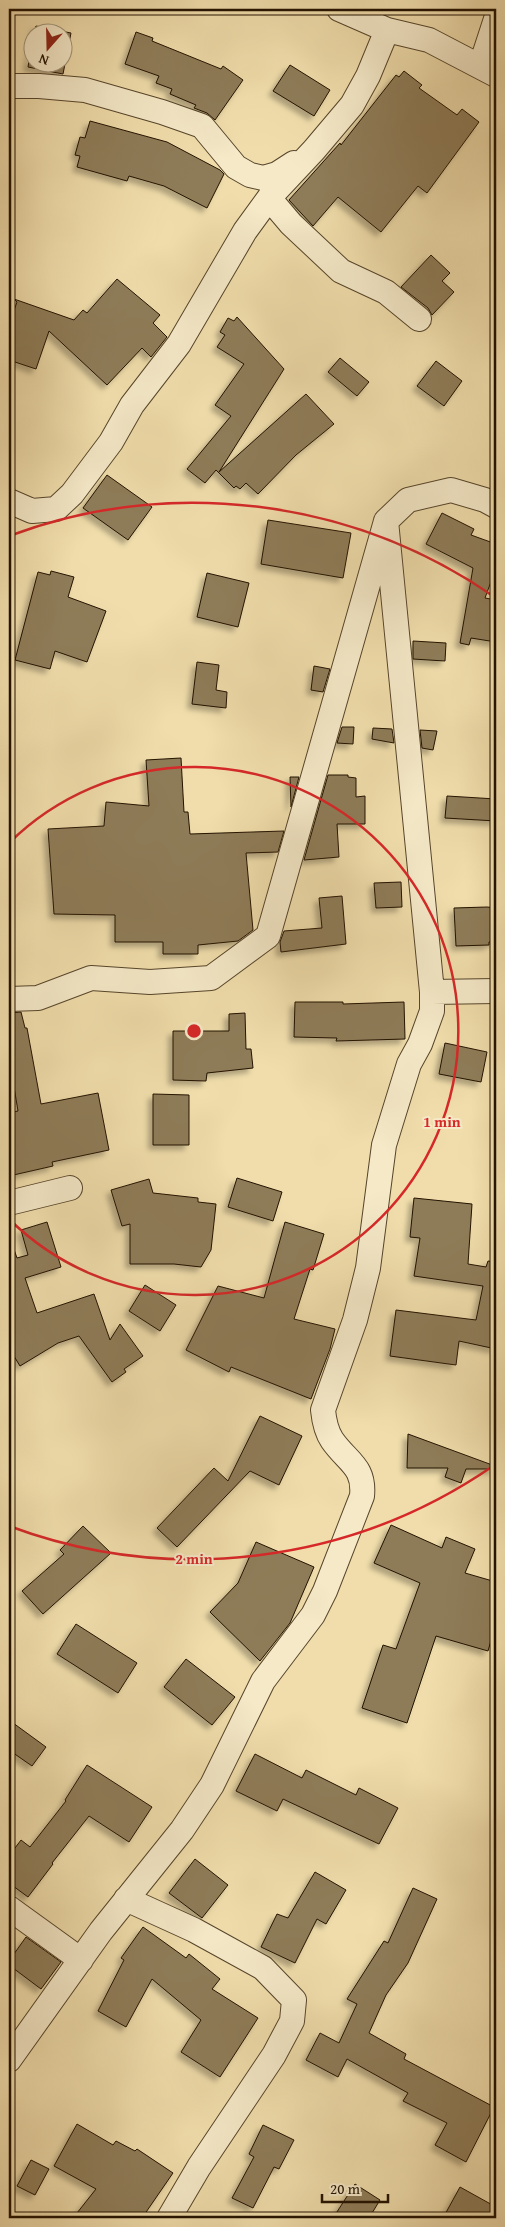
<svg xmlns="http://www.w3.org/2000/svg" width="505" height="2227" font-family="'Gentium Book Plus',serif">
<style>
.building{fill:#8e7c59;stroke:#231200;filter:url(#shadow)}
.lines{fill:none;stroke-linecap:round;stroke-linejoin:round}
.minor-casing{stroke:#56452b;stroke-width:26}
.minor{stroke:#f5e9c8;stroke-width:24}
.ring{fill:none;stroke:#d62828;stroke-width:2.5}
.centre{fill:#d62828;stroke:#f5e9c8;stroke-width:2.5}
.ring-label{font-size:15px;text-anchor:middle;font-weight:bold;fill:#d62828;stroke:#f5e9c8;stroke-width:4;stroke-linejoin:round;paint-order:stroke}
</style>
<defs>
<filter id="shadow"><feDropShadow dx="-4.5" dy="4.5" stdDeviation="2.5" flood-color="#0004"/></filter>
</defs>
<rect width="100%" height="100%" fill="#f0ddab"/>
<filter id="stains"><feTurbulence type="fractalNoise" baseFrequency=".004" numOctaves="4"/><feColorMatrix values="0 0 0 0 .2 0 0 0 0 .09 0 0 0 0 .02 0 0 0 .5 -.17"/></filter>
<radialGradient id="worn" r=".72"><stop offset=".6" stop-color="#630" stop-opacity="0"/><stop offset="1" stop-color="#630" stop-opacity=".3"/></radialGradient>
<path class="building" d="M36,26L71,33L63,74L28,67L32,43V62H62V32H34Z
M136,32L153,38L152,41L221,69L223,66L243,80L215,120L207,113L194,108L196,105L170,94L172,89L156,83L159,76L125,64Z
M290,65L330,90L314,116L273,91Z
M404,71L422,85L419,88L457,115L462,109L479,122L427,193L418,186L381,232L338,197L313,226L289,200L340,143L341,145L396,75L399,77Z
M90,121L167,142L220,170L224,174L207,208L164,186L129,176L127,181L77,167L80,156L75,155L80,137L85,138Z
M431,255L450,273L442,281L454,292L432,315L428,308L401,287Z
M117,279L160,315L153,323L167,337L151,357L142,348L107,385L49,331L36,369L9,360V324L17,302L14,299L74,320L83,310L87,313Z
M237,317L284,369L219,472L306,394L334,424L296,455L258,494L246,483L240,489L236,486L234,488L216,470L205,483L187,469L231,416L215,405L244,364L217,347L225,335L220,332L228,318L234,321Z
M340,358L369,382L357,396L328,372Z
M436,361L462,381L444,406L417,386Z
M107,475L152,507L128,540L83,508Z
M442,513L474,529L471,535L496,544V568L485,598L496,600V642L471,638L469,645L460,643L473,568L426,544Z
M268,520L351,533L343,578L261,564Z
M51,571L74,577L68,597L106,611L87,662L55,651L50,669L15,660L38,572L50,575Z
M207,573L249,583L238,627L197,617Z
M413,641L446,643L445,661L413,659Z
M197,662L219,665L216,690L227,692L226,708L192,704Z
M314,666L330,669L323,692L311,690Z
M342,727H354L353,744L337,743Z
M373,728L392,729L394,743L372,739Z
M420,730L437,731L433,750L422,748Z
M181,758L184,812H188L190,834L284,831L278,852L246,853L253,930L238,941L198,945V954H163V942H115V915L54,914L48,829L104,826L106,802L149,806L146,760Z
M328,775H348V777L356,778V797L365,796V824H337L339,857L304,860Z
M290,777H299L291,807Z
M447,796L496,799V821L445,818Z
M401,882L402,907L376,908L374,883Z
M342,896L346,944L281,952L280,942L284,931L322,928L319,898Z
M487,907L496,908V942H489V945L456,946L454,908Z
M295,1002H343V1004L404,1002L405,1039L336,1041L337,1038L294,1037Z
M21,1012L25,1028H27L41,1104L98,1093L109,1150L52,1162L53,1166L9,1176V1113L18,1111L9,1057V1013Z
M245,1013L246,1049H251L253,1068L207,1073L206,1081L173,1080V1031H229V1014Z
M445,1043L487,1052L481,1082L439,1074Z
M153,1094L189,1095V1145H153Z
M237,1178L282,1192L273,1221L228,1207Z
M149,1179L153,1193L198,1198V1202L216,1204L211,1250L201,1267L174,1264H130V1224L122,1226L111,1190Z
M414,1198L472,1204L468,1264L486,1267L488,1261L496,1262V1349L459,1341L456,1365L390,1356L396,1310L476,1320L483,1286L414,1276L420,1238L410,1237Z
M47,1222L61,1267L25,1278L37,1313L94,1294L110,1340L120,1324L143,1356L124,1369L126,1372L112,1382L79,1336L58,1343L20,1366L9,1348V1241H11L17,1258L28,1255L21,1230Z
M285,1222L324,1234L313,1270L310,1269L294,1319L335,1329L330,1349L311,1399L231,1367L229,1372L186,1350L218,1286L264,1298Z
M145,1285L176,1305L160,1331L129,1311Z
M260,1416L302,1436L279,1485L250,1471L177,1547L157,1528L214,1468L228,1481Z
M408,1434L495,1466V1469H466L461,1483L445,1477L448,1468H407Z
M391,1525L442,1548L446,1537L475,1549L465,1573L496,1582V1623L488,1651L436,1636L407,1723L362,1708L383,1645L396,1649L420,1583L374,1563Z
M83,1526L111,1553L43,1614L22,1591L64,1554L60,1550Z
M256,1542L314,1567L290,1623L260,1661L210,1612L238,1583Z
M76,1624L137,1663L118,1693L57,1654Z
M186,1659L235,1697L212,1725L164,1687Z
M9,1720L46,1747L32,1766L9,1750Z
M255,1754L302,1778L306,1770L356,1795L359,1788L398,1808L379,1844L283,1799L277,1811L236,1791Z
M87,1765L152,1807L129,1842L89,1816L52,1863L53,1864L28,1897L9,1883V1856L21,1840L30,1847L66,1801L65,1800Z
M195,1859L228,1885L202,1918L169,1893Z
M315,1872L346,1890L326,1924L317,1919L295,1963L261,1947L277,1914L288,1918Z
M413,1888L437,1899L408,1963L386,1995L369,2033L406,2054L404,2059L494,2107L466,2162L435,2145L447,2123L403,2101L408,2093L347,2059L338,2077L306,2060L320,2033L339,2043L357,2004L347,1999L384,1941L388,1943Z
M143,1927L186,1958L189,1954L220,1979L212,1989L258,2018L220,2077L181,2052L201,2020L152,1979L126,2027L98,2011L124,1960L121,1958Z
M26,1937L61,1962L41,1989L9,1965V1961Z
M77,2124L113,2145L116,2141L135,2151L137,2149L173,2173L142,2218H73L96,2189L54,2166Z
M263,2125L294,2140L279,2169L274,2167L253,2208L232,2198L254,2157L249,2154Z
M31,2160L49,2169L35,2195L17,2186Z
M355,2184L380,2200L369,2218H333Z
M460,2187L496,2207V2218H443Z"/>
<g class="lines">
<g class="minor-casing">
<path id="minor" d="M339,9L387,30L429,40L496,75
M481,65L496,19
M9,86H39L85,90L162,112L202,126L236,167L250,175L263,178L277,174L294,163
M269,198L291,224L341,271L386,292L419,319
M9,501L32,511L56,509L72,494L111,442L132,405L179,344L245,231L269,198L314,150L352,105L368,76L387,30
M432,992L496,991
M9,999L38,998L91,978L150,982L211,978L268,936L386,521L408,500L451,490L485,500L496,506
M9,1203L70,1188
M126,1899L194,1930L263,1968L294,2000L292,2021L274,2055L199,2167L169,2218
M9,1908L81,1960
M9,2060L101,1931L182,1830L212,1785L263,1681L313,1615L325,1591L362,1496C365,1466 347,1462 332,1440C326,1431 324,1420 323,1410L355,1320L368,1268L384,1145L409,1064L420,1044L432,1011V992L386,521"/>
</g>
<use href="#minor" class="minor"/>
</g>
<g class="ring">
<path d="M9 843A264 264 0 1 1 9 1219"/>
<path d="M493 1466A528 528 0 0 1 9 1526M9 536A528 528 0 0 1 493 596"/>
</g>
<circle cx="194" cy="1031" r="8" class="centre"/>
<g class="ring-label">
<text x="442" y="1127">1 min</text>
<text x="194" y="1564">2 min</text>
</g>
<rect width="505" height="2227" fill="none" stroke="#f0ddab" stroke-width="30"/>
<rect x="10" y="10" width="485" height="2207" fill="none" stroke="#231200" stroke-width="2.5"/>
<rect x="15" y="15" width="475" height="2197" fill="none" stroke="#231200"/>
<g transform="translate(48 48) rotate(200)"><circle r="24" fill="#f5e9c8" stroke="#a19378"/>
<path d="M0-4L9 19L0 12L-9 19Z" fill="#8f2418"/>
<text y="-8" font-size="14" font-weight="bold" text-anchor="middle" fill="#231200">N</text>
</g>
<path d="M322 2194v8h66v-8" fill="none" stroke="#231200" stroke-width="2.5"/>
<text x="330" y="2194" font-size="15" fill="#231200" stroke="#f5e9c8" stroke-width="4" paint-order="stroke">20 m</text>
<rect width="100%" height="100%" filter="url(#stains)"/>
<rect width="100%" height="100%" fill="url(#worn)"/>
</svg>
